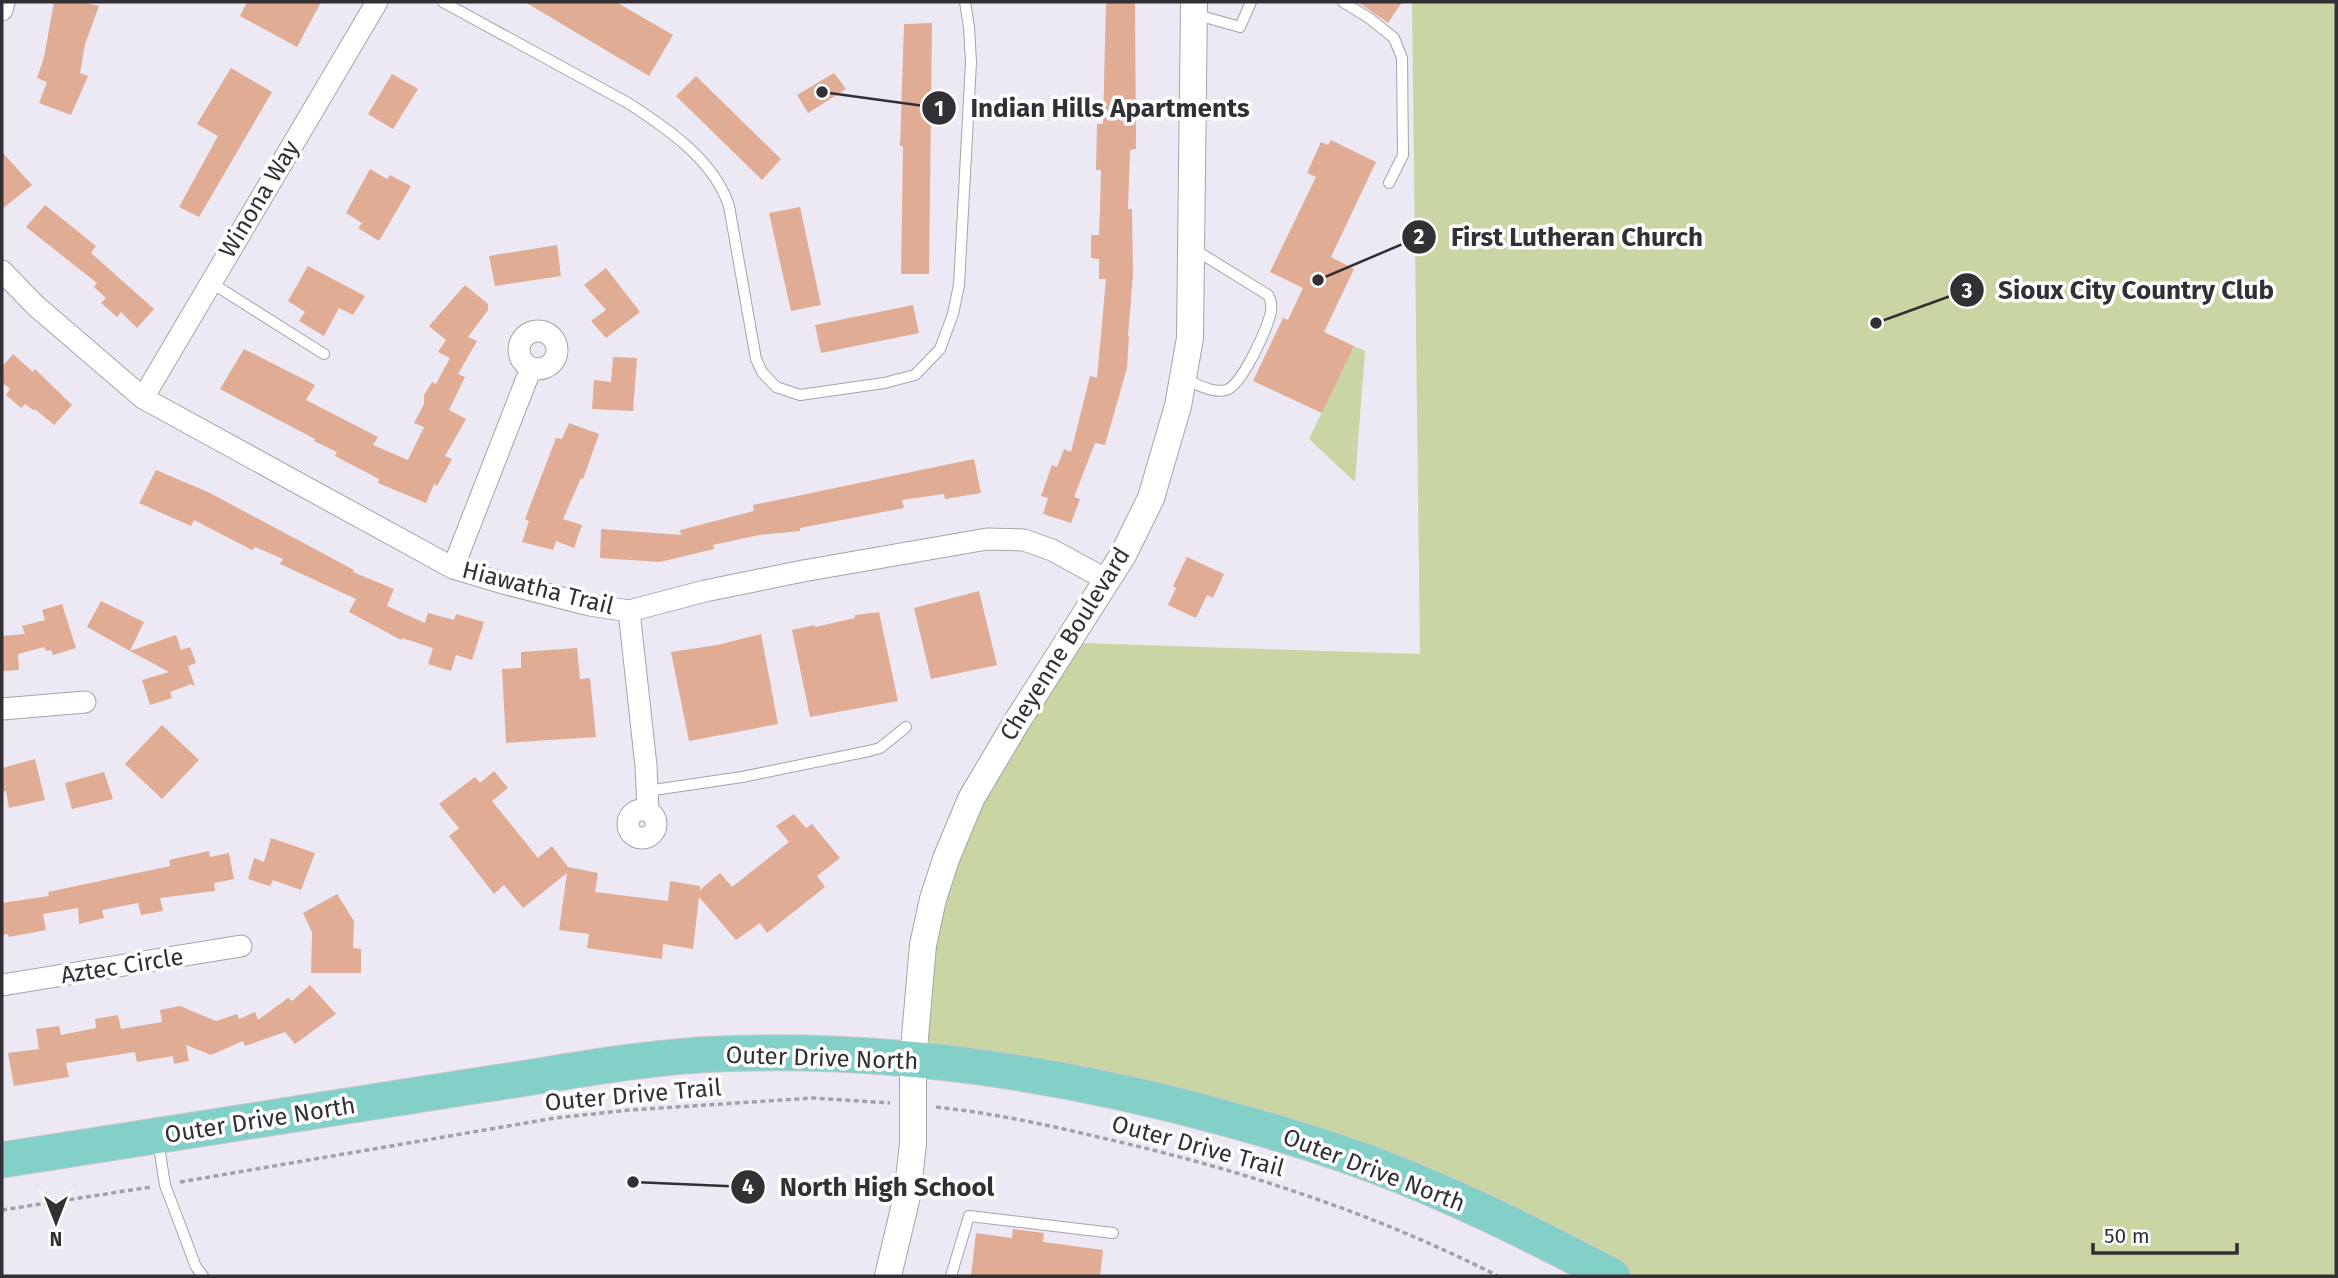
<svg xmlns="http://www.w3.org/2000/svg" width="2338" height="1278" font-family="'Fira Sans',sans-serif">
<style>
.green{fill:#c9d5a3}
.building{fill:#e1ac94}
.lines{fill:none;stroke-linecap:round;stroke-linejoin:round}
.service-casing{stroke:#a6a2ac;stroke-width:12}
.minor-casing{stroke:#a6a2ac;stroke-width:23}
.tertiary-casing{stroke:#a6a2ac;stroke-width:28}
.primary-casing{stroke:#cac9ca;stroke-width:37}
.path{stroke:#a3a0a9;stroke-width:3.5;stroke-dasharray:5 3.5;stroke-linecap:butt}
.service{stroke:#fff;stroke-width:10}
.minor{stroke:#fff;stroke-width:21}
.tertiary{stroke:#fff;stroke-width:26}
.primary{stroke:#83d0c8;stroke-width:35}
.labels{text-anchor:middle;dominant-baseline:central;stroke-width:7;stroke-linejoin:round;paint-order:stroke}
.street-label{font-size:24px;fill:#323034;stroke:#fff}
.leader{fill:none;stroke:#323034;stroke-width:2.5}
.callout-dot{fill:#323034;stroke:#fff;stroke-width:2.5}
.mark-label{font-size:21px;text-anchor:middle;font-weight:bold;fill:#fff}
.callout-label{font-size:26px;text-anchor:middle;font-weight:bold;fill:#323034;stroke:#fff;stroke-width:7;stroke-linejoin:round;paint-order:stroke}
</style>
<rect width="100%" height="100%" fill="#ede9f4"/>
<path class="green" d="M1412,2H2336V1276H1620L1383,1165L920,1054L932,949L951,875L984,794L1079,643L1420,654Z
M1354,346L1365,351L1355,482L1309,439Z"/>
<path class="building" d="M54,2H81L99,6L85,44L80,73L88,76L71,115L39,103L47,82L37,78L44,57Z
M247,2H321L297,47L240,16Z
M525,2H616L673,35L649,76Z
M1106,2H1135L1136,149L1130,150L1128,209H1132L1133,274L1128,336H1129L1127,368L1105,445L1095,443L1074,497L1080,499L1071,523L1043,514L1048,498L1041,496L1052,465L1057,467L1064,449L1071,452L1090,376L1097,378L1106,279H1099V259L1091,258V235H1099L1100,209L1101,170H1096L1097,124H1103Z
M1358,2H1402L1388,23Z
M932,23L929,274H901L903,146H900L904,24Z
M231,68L272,92L199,217L179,207L218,136L197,124Z
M834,73L846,89L808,113L797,95Z
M392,74L418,89L393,129L368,114Z
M696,76L781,159L762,180L676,96Z
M1331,140L1376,162L1331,257L1354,269L1324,332L1354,346L1322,413L1253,381L1283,318L1288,320L1303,288L1270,272L1316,177L1307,173L1321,142L1328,145Z
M2,152L32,185L2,209Z
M370,169L387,179L390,175L411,186L379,241L358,228L362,223L346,213Z
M45,205L96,246L91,253L154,309L137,328L121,312L117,317L101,303L106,298L94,287L97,283L26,227Z
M800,207L821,305L791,311L769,213Z
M557,245L561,276L495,286L489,256Z
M308,266L365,296L353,315L339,308L324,336L299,321L305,312L288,301Z
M606,268L640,312L606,338L591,321L606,310L584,285Z
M465,285L488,304V310L468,337L477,341L458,374L465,377L449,410L466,419L445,456L452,459L437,486L434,484L426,503L378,483L379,479L335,456L337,452L314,441L315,439L220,389L244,349L315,385L306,400L378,437L373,445L408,460L424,427L414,423L424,404V395L432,382L436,384L450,358L438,352L446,340L429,326Z
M913,305L919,333L821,353L815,325Z
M13,354L33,372L35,369L72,405L54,425L35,409L33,410L25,404L21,408L6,395L10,389L2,382V367Z
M613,357L637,358L633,411L592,409L594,380L611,382Z
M569,423L599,434L583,479L581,478L563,519L582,525L574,548L556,541L553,550L522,542L529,521L525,519L556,438L562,439Z
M974,459L981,493L945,499L944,494L902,500L904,508L800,528V531L759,535L713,545L714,549L660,562L600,558L601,529L681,535L680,530L754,511L753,505Z
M156,470L208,492L354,570L353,572L394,589L387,606L425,623L428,613L454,620L456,614L484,622L472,660L456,655L451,671L428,664L433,648L402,638L401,640L349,612L356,599L280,564L283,559L255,547L252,550L194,520L191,526L139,503Z
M1187,557L1224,574L1213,598L1207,595L1196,618L1168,605L1176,588L1173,586Z
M979,591L997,665L931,679L914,608Z
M101,601L144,622L130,651L87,627Z
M62,604L76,648L53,655L51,650L46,651L44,647L18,654L19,670L2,671V636L25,634L22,626L45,620L42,610Z
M879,612L898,701L810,717L792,630L815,625V627L855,618V615Z
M761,634L778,724L689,741L671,652L717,645Z
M176,635L181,650L190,647L196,663L188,666L195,686L191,684L170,692L172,698L150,705L142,680L169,672L130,651Z
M577,648L580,679L590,678L596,737L506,743L502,669L521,668V652Z
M162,725L199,760L162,799L125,764Z
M35,759L45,800L9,808L6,791L2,792V768Z
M494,771L508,788L492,801L538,858L552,846L568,867L598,873L595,892L668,901L670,881L700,886V890L720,873L732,887L789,842L776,826L794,814L806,828L812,824L840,858L817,876L825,887L767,933L760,923L736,940L699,897L693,949L663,944L662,959L587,948L589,934L559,930L567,873L523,908L504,885L494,894L449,836L459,828L439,804L475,777L480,783Z
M104,772L113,799L72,809L65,783Z
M271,838L315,853L301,890L273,880L270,886L248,879L254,858L264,862Z
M209,851L210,857L229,853L234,879L214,883L215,891L160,898L163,911L141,915L138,903L102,910L104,918L79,924L78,908L43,914L46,930L9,937L8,934L2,935V903L49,896L48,892L170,866L169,860Z
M337,894L354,921L353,948L361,949V973H311L312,932L303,913Z
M310,985L336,1014L295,1044L285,1032L245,1046L243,1041L211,1055L186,1045L189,1061L174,1064L173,1056L137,1062L135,1052L66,1063L69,1077L14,1086L8,1053L39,1049L36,1029L59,1026L61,1035L96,1028L95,1019L118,1015L121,1029L162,1022L160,1010L180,1006L216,1021L237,1014L239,1019L255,1012L258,1020L288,998L292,1001Z
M1013,1229L1044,1233L1043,1242L1103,1250L1100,1276H971L976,1233L1012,1238Z"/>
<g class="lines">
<g class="service-casing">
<path id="service" d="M443,2L628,103C668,129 714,160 729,206L756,359L762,372L776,387L800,395L884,383L915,375L940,349L953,314L959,285L971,62L969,27L965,2
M1343,2L1369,18L1394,38L1402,58L1403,155L1389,183
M1194,14L1240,27L1251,2
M210,282L324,354
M1184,379C1195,383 1213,394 1226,390C1242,386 1268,327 1271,311C1272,305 1271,300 1268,295L1192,248
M647,791L742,777L869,751L880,748L906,727
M158,1140L165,1185L196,1267L203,1276
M951,1276L969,1216L1113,1233"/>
</g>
<g class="minor-casing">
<path id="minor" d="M2,10L4,2
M2,271L36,306L143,398L453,568L503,583L590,605L629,611L705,591L803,571L987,539L1024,540L1052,550L1107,580
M519 350a19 19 0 1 1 38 0a19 19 0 1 1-38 0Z
M143,398L377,2
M453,568L531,368
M629,611L646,766L648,810
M2,709L85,702
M628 824a14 14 0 1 1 28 0a14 14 0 1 1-28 0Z
M2,985L241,946"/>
</g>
<g class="tertiary-casing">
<path id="tertiary" d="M888,1276L907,1196L913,1144V1060L923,945L933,899L946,859L971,799L1016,723L1123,555L1151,498L1178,406L1190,338L1194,2"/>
</g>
<g class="primary-casing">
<path id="primary" d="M2,1160C164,1136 325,1108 487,1084C563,1073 641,1057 718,1054C890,1047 1062,1073 1228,1119C1287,1135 1345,1153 1402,1176C1474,1205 1543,1240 1612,1276"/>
</g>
<path class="path" d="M936,1107C991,1113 1044,1124 1098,1137C1236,1168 1372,1212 1498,1276
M180,1182L555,1118L630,1110L813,1098L890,1103
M2,1210L151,1187"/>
<use href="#service" class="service"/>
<use href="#minor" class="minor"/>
<use href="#tertiary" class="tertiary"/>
<use href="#primary" class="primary"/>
</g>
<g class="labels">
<g class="street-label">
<text transform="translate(259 199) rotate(-59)">Winona Way</text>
<text transform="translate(538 588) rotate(14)">Hiawatha Trail</text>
<text transform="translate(1065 644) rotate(-58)">Cheyenne Boulevard</text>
<text transform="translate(122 966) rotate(-9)">Aztec Circle</text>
<text transform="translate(822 1058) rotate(2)">Outer Drive North</text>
<text transform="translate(633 1095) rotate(-5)">Outer Drive Trail</text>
<text transform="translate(260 1120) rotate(-9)">Outer Drive North</text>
<text transform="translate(1198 1146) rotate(15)">Outer Drive Trail</text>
<text transform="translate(1374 1170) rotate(21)">Outer Drive North</text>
</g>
</g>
<path class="leader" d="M822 92L939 108M1318 280L1419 237M1876 323L1967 290M633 1182L748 1187"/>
<g class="callout-dot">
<circle cx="822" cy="92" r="7"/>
<circle cx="1318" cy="280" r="7"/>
<circle cx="1876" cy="323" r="7"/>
<circle cx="633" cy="1182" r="7"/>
<circle cx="939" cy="108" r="18"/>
<circle cx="1419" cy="237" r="18"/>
<circle cx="1967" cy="290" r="18"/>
<circle cx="748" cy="1187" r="18"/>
</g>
<g class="mark-label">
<text x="939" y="116">1</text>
<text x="1419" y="244">2</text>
<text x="1967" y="298">3</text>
<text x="748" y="1194">4</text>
</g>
<g class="callout-label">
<text x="1110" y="117">Indian Hills Apartments</text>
<text x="1577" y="246">First Lutheran Church</text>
<text x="2136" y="299">Sioux City Country Club</text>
<text x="887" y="1196">North High School</text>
</g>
<rect width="2338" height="1278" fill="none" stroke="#323034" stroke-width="7"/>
<g transform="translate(56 1222) rotate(180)" stroke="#ffffff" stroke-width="5" paint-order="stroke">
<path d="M0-5L12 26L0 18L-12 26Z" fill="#323034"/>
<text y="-10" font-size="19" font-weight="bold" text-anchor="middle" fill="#323034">N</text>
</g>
<path d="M2093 1243v10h144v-10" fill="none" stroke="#323034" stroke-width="3.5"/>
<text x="2104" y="1243" font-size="21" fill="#323034" stroke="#ffffff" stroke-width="5" paint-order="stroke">50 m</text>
</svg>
